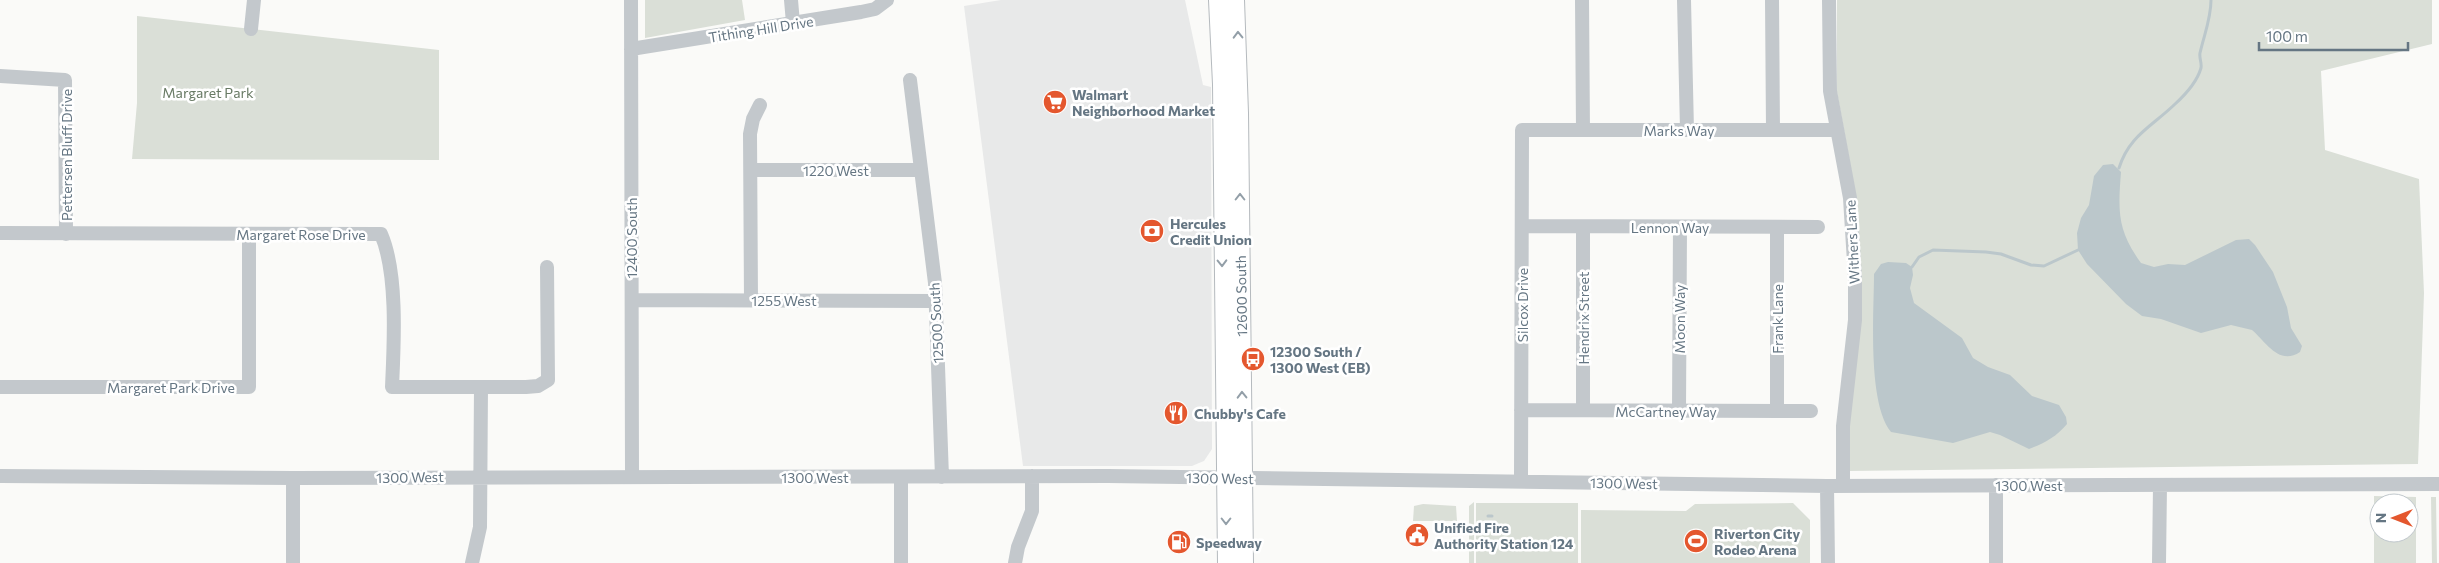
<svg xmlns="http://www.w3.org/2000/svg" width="2439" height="563" font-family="Commissioner,sans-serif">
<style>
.built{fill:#e8e9e9}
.green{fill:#dadfd7;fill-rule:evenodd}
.water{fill:#bbc7cb}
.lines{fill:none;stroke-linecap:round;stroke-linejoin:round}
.stream{stroke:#bbc7cb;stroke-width:3}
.major-casing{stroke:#b5babe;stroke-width:20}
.minor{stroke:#c3c8cc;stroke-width:14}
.major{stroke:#fff;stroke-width:18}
.oneway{stroke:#939fa8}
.labels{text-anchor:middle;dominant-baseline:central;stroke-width:5;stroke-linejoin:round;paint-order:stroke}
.street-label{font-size:14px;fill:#657683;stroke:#fff}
.park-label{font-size:14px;fill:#687a64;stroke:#fff}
.poi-label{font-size:14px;font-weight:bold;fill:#657683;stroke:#fff;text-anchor:start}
</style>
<rect width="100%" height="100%" fill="#fafaf8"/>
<path class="built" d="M1001,0H1185L1203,85L1211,87L1212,449L1204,461L1199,463L1192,466H1023L964,6Z"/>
<path class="green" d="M645,0H742L745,20L645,38Z
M1837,0H2432V44L2321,71L2325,150L2419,179L2424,293L2418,464L1849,471V430L1861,300L1858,207L1837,92Z
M137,16L439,50V160L132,159L137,103Z
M2374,496L2416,497V563H2374ZM2379,503H2409V533H2379Z
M2431,497H2436L2437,563H2432Z
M1474,502V563H1469V506Z
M1476,503H1578V563H1476Z
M1793,503L1810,520V563H1581V510L1686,511L1695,504Z
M1423,504L1456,506L1457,521H1413L1414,506Z"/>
<path class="water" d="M2113,164L2121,172C2118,211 2117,230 2141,263L2154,267L2168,264L2185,265L2236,240L2249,239L2255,245L2273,272L2287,307L2291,328L2302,346L2300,352C2279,366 2266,342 2252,330L2231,325L2201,333L2161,319L2142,316L2126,304L2087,264L2078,250L2077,233L2081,218L2089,205L2094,176L2103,165Z
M1888,262L1906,263L1912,267L1913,275L1910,288L1914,303L1962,338L1973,358L1988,367L2010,375L2032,396L2059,405L2066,417L2067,424C2056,437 2045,443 2029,449L2000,435L1990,432L1953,443L1891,432C1867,403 1874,312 1874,274L1881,264Z"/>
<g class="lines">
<path class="stream" d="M2119,168C2129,136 2151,127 2174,105C2184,96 2197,82 2201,68C2202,63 2199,58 2200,53C2204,35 2211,19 2211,0
M1912,267L1919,257L1933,250L1986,252L2001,254L2031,265L2044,266L2078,250
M1488,516H1492"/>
<g class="major-casing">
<path id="major" d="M1218,0L1222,84L1227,563
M1235,0L1239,113L1244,563"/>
</g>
<path class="minor" d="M631,0L632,477
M791,0L793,23
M1582,0L1583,130
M1684,0L1687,130
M1772,0L1773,130
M1829,0L1830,91L1850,198L1855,278V320L1843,426V485
M251,29L254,0
M631,49L861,12L875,9L887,0
M0,76L65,80L66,234
M910,80L935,283L942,477
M751,170H921
M1522,226L1818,227
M0,233L381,234C398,273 394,344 392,387H526L538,386L548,380L547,267
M632,300L936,301
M751,300L750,134L753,119L760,105
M0,387H249V234
M1521,410L1811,411
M1583,410V227
M1679,411L1680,227
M1777,411V227
M0,476L293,478L1108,476L1827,486L2439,484
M1521,481L1522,130H1837
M1827,486L1828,563
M293,563V478
M472,563L480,527L481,387
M901,563V477
M1015,563L1018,547L1032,511V476
M1996,563V485
M2159,563L2160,486"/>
<use href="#major" class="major"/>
</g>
<defs><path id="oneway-chevron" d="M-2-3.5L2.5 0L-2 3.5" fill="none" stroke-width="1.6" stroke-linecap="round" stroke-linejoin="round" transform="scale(1.25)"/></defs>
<g class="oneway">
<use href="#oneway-chevron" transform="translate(1238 35) rotate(-91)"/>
<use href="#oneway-chevron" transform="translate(1240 197) rotate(-90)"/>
<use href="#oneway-chevron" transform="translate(1222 263) rotate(89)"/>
<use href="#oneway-chevron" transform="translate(1242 395) rotate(-91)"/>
<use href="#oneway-chevron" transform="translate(1226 521) rotate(90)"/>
</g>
<defs>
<g id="supermarket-disc" transform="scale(1.25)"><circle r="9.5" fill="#e4572e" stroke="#fff"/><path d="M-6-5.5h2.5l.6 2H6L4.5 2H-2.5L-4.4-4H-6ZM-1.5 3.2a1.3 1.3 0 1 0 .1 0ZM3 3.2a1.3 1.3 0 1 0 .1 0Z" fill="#fff"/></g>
<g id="bank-disc" transform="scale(1.25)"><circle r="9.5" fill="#e4572e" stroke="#fff"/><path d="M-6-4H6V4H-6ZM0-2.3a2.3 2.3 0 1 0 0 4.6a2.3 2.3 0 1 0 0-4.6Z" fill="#fff"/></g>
<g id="bus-disc" transform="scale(1.25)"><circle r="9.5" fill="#e4572e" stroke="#fff"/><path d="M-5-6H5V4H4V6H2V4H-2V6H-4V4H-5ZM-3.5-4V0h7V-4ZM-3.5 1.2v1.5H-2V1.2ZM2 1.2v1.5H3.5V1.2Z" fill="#fff"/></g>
<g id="restaurant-disc" transform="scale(1.25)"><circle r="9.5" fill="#e4572e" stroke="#fff"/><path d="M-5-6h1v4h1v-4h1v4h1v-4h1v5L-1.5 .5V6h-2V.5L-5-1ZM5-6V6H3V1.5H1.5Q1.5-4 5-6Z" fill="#fff"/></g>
<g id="civic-disc" transform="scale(1.25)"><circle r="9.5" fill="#e4572e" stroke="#fff"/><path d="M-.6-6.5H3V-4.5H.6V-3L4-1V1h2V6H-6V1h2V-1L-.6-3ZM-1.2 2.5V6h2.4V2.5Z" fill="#fff"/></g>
<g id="stadium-disc" transform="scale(1.25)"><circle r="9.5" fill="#e4572e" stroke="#fff"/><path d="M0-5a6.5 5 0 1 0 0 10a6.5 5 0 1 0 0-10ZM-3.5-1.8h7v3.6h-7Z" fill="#fff"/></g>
<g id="fuel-disc" transform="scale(1.25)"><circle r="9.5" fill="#e4572e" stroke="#fff"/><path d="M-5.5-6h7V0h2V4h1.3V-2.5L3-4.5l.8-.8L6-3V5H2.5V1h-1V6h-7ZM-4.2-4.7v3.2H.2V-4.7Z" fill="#fff"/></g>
</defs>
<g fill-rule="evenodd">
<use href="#supermarket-disc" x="1055" y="102"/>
<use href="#bank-disc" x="1152" y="231"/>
<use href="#bus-disc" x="1253" y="359"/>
<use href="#restaurant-disc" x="1176" y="413"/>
<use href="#civic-disc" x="1417" y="535"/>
<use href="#stadium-disc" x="1696" y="541"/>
<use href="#fuel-disc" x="1179" y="542"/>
</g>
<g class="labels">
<g class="street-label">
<text transform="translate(761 29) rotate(-9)">Tithing Hill Drive</text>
<text x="1679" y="130">Marks Way</text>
<text transform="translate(66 155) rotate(-90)">Pettersen Bluff Drive</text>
<text x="836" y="170">1220 West</text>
<text x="1670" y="227">Lennon Way</text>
<text x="301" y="234">Margaret Rose Drive</text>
<text transform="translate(631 238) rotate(-90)">12400 South</text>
<text transform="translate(1852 242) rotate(-93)">Withers Lane</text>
<text transform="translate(1241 296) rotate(-91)">12600 South</text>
<text x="784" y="300">1255 West</text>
<text transform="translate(1522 305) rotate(-90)">Silcox Drive</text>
<text transform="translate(1583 318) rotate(-90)">Hendrix Street</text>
<text transform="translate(1679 319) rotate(-90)">Moon Way</text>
<text transform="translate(1777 319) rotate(-90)">Frank Lane</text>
<text transform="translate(936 323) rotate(-93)">12500 South</text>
<text x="171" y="387">Margaret Park Drive</text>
<text x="1666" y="411">McCartney Way</text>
<text transform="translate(410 477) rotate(-1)">1300 West</text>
<text x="815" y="477">1300 West</text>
<text transform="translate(1220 478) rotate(1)">1300 West</text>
<text transform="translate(1624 483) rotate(1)">1300 West</text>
<text x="2029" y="485">1300 West</text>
</g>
<g class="park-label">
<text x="208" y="92">Margaret Park</text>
</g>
<g class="poi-label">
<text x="1072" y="94">Walmart<tspan x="1072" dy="16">Neighborhood Market</tspan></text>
<text x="1170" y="223">Hercules<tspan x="1170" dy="16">Credit Union</tspan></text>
<text x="1270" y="351">12300 South /<tspan x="1270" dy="16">1300 West (EB)</tspan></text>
<text x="1194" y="413">Chubby's Cafe</text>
<text x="1434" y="527">Unified Fire<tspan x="1434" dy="16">Authority Station 124</tspan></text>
<text x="1714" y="533">Riverton City<tspan x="1714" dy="16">Rodeo Arena</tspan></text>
<text x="1196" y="542">Speedway</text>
</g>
</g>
<g transform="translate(2394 518) rotate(270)"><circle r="24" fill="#ffffff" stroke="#c1c8cd"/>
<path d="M0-4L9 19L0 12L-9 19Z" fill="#e4572e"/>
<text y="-8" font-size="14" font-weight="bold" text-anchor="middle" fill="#657683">N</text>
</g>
<path d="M2259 42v8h149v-8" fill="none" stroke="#657683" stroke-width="2.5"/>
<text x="2266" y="42" font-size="15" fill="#657683" stroke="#ffffff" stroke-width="4" paint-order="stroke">100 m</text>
</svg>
